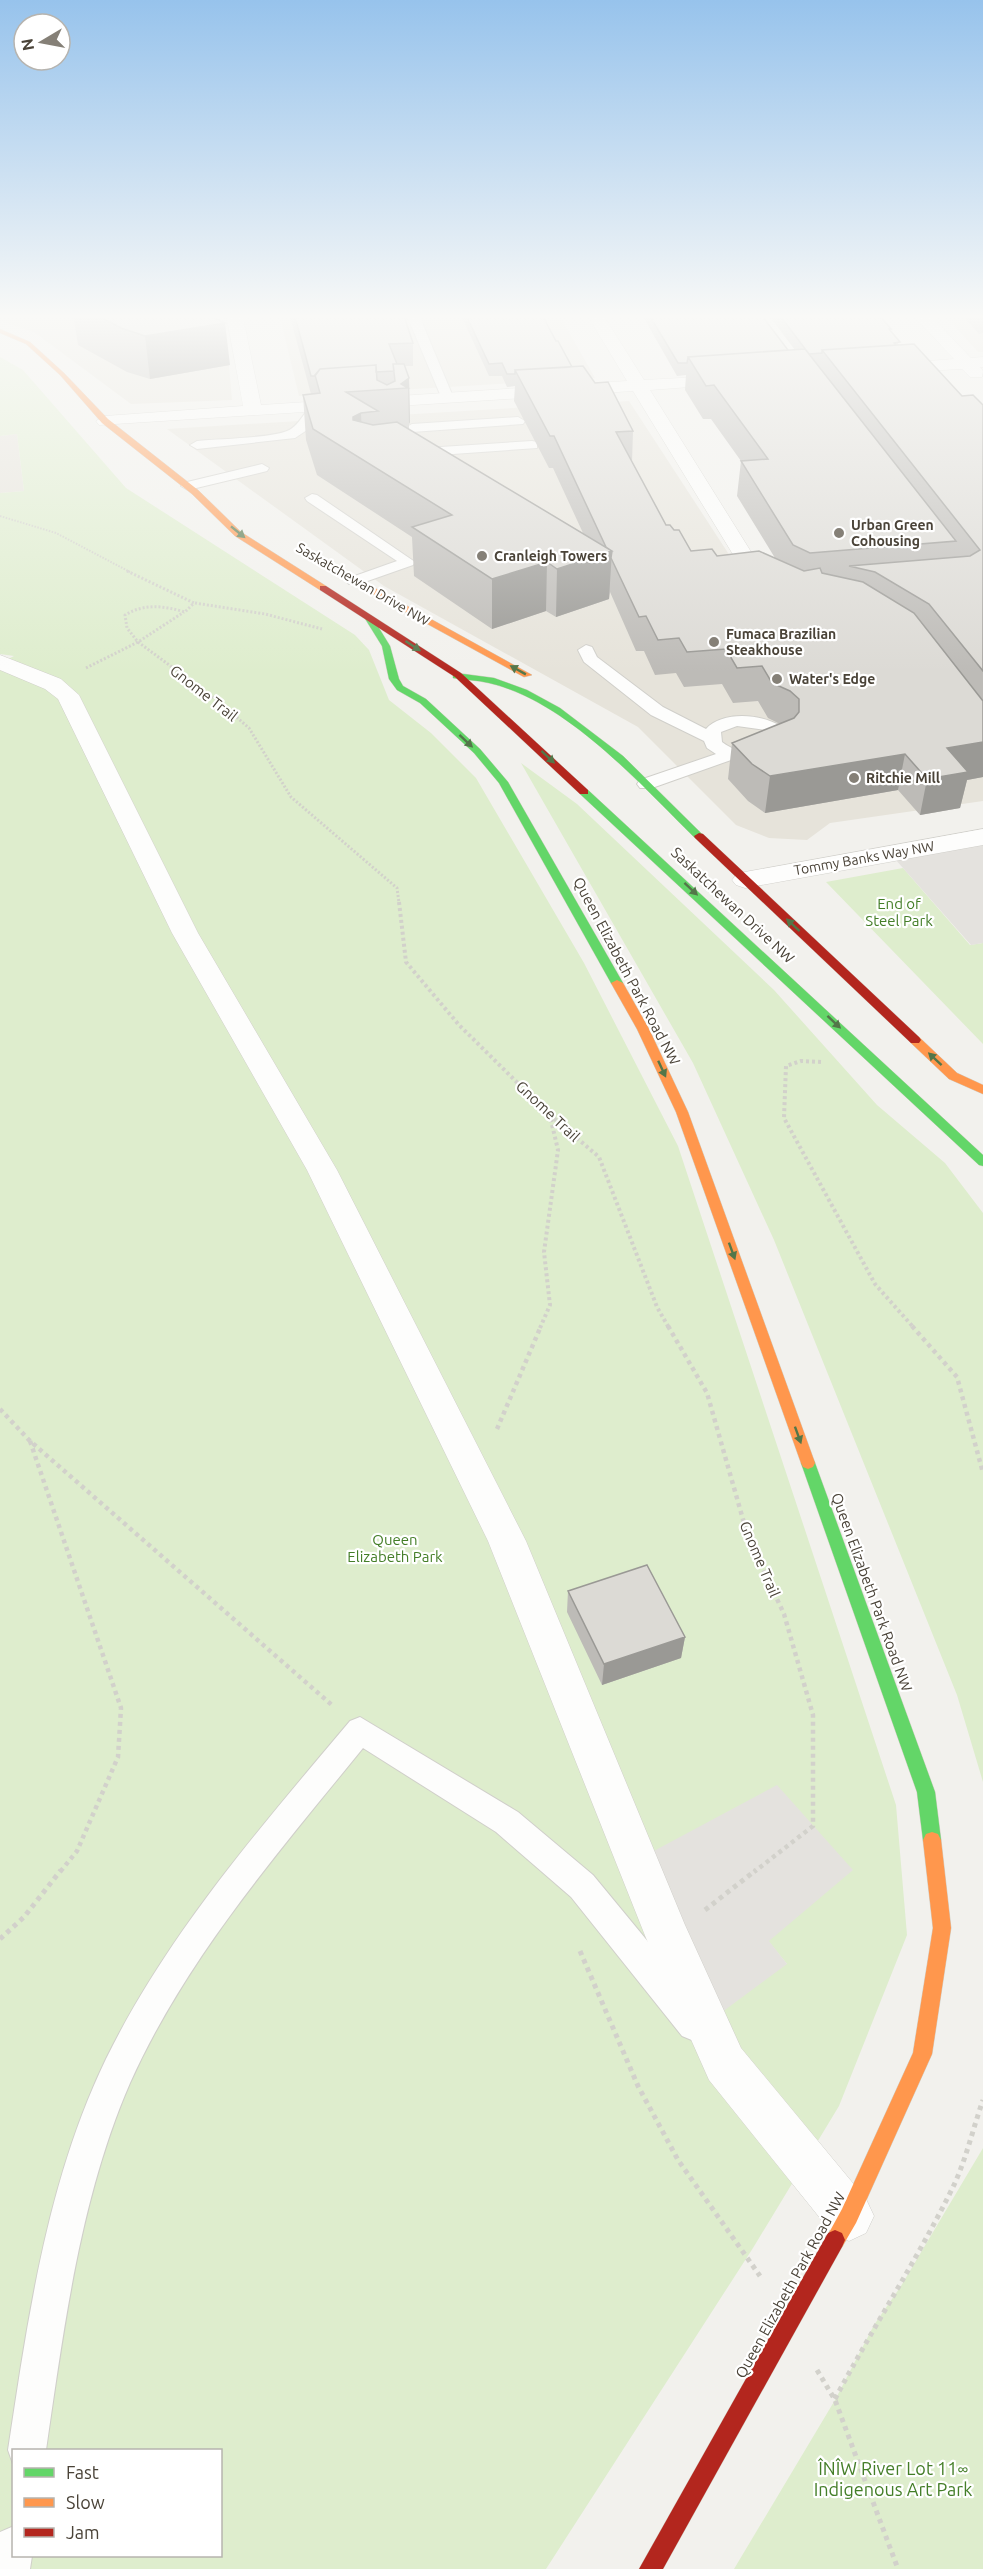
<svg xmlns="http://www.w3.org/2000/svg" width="983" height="2569" font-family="Ubuntu,sans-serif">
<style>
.residential{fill:#e6e3da}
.green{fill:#deedcd;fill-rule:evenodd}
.parking{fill:#e4e2de}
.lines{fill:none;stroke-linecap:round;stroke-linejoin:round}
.lane-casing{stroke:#d0cfca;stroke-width:2}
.street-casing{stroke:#d0cfca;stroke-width:1}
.fast-casing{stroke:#d2cec4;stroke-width:1}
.slow-casing{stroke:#d2cec4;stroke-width:1}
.jam-casing{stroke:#d2cec4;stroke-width:1}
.path-far4{stroke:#d2d1cb;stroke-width:2;stroke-dasharray:1.5 1.5;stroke-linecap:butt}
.path-far3{stroke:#d2d1cb;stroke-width:3;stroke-dasharray:2 2;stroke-linecap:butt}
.path-far2{stroke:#d2d1cb;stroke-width:4;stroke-dasharray:3 3;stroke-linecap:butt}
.path-far1{stroke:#d2d1cb;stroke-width:4.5;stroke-dasharray:4 4;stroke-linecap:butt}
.path{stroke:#d2d1cb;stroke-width:5;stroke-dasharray:4.5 4.5;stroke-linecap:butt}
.lane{fill:#fdfdfc;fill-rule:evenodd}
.street{fill:#fdfdfc;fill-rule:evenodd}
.fast{fill:#63d668;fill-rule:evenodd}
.slow{fill:#ff974d;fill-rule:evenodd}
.jam{fill:#b3261e;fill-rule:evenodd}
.wall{fill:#bdbbb7}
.shaded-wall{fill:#9a9995}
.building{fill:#dcdad5;stroke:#9a9995;stroke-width:1.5}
.oneway{fill:#537649}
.poi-dot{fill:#858077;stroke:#fff;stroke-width:2}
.labels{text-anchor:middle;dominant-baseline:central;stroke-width:4.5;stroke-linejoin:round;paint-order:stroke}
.far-poi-label{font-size:14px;font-weight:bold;fill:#4a4338;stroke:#fff;text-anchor:start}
.far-street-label{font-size:14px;fill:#4a4338;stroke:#fff}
.street-label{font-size:15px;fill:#4a4338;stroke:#fff}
.park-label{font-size:15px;fill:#447e28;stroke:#fff}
.near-park-label{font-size:18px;fill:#447e28;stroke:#fff}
</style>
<rect width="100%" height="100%" fill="#f2f1ed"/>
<path class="residential" d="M0,313H126L177,323L225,320L232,400L131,404L34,332L0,321Z
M279,313H558L595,378L299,396Z
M943,313H983V352H978Z
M629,401L745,579L983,761V801L830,823L807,840L769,838L736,825L638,727L384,586L167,429Z
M17,434L24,491L0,493V436Z"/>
<path class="green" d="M0,357L23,370L126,488L355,635L369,650L389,700L431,733L476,778L584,963L678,1146L896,1805L907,1935L839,2106L753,2248L546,2569H0V663L14,656L0,654V493L24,491L17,434L0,436ZM668,1938L769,1942L787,1964ZM14,2450H220V2556H14Z
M521,763L577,804L774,990L877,1105L945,1163L983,1213V1782L957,1695L774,1240L693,1063Z
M903,868L970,945L983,943V1044L826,882Z
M983,2148V2569H734L835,2400L874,2325L901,2286Z"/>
<path class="parking" d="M983,845V943L971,945L895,859Z
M777,1785L853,1870L769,1941L787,1964L706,2024L637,1860Z"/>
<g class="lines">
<g class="lane-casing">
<path id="lane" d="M406,313H418L454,399L453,402H443L442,399Z
M318,403L324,407L310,428L295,438L197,449L190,445L197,441C218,439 271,438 287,431C301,426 305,406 318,403Z
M518,417L525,421L523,424L412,432L405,428L412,424Z
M532,441L537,442V448L410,457L403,453L410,449Z
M262,464L269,468L267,471L188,490L181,486L183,483Z
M312,494L317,495L415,562L413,565L359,584H349L346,581L349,578L397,561L307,501L305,498Z
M586,645L592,647L597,657L663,707L706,729C724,708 776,714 792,736V748L772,760L748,764L731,760L652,788H640L637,784L640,780L716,754L707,748L704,741L651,715L584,662L578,650ZM737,726L766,730L774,738V746C757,757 738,754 722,742L721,732Z
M360,1717L518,1812L593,1875L706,2012L711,2024L706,2036L694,2041L682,2036L571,1897L496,1832L363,1748C278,1853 186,1958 130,2083C80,2198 64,2327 46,2450H14L13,2464L8,2450C28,2318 47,2181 106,2059C168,1933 260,1828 350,1721Z
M14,2526V2556H32L30,2569H0V2532Z"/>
</g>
<g class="street-casing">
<path id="street" d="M226,313H242L261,405L627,381L586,313H602L644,380L736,375L739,379L730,384L650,390L763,571L781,583L778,587H764L748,579L633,391L99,425L96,421L105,416L243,406Z
M911,313H928L971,358L983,357V367H980L983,371L982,377H970L962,369L883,373L881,369L889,364L954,359Z
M0,655L61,679L79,695L198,933L337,1170L526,1541L685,1925L741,2048L866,2199L874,2216L866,2233L849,2241L832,2233L709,2080L646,1938L488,1541L307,1170L172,933L58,699L45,689L0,670Z
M983,829V845L745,888L736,885L732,880L736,875L745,872Z"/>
</g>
<g class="fast-casing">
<path id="fast" d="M365,615H371L390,646L399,679L403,686L426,699L480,749L508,782L623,983L621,985H613L611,983L499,783L474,753L420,703L397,690L389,679L382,646L364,617Z
M456,673L494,678L527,690L560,708L623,756L704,836L699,839L695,838C640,784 567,701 489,683C477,680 465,680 453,678V674Z
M584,789L588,790L983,1155V1166L979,1165L580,794V790Z
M808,1457L813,1459L815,1463L935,1792L941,1840L938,1846L932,1848L926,1846L923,1840L917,1792L801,1463L803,1459Z"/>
</g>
<g class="slow-casing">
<path id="slow" d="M0,329L30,342L64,373L108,419L198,490L241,532L326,586V590H320L235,536L192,494L102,423L60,375L26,344L0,333Z
M338,571H344L532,675L524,677L338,575Z
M617,980L623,983L649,1029L688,1112L815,1463L813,1467L808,1469L803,1467L801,1463L676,1112L637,1029L611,983Z
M915,1036L919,1037L957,1073L983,1085V1094L949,1079L911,1043L909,1040Z
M932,1832L938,1834L941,1840L951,1928L932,2054L856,2223L842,2247L835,2250L828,2247L825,2240L842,2209L913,2053L933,1928L923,1840L926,1834Z"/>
</g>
<g class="jam-casing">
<path id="jam" d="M320,586H326L461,673L588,790V794H580L455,677L320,590Z
M699,833L703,834L919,1037L921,1040L919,1043H911L695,838L694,836Z
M835,2230L842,2233L845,2240L842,2247L663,2569H639L828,2233Z"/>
</g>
<path class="path-far4" d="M0,516L56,533L130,572"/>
<path class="path-far3" d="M127,571L194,603L185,612C164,606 145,603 125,615L127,628L138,642L218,701L249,728L291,797L397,888L399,903
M195,603L265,614L322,629
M86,668L138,642L184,612"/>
<path class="path-far2" d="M399,902L406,962L459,1025L550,1115L599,1157L657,1307L669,1328
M821,1062L801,1061L786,1066L784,1118L875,1284L914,1328
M540,1328L550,1305L544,1252L558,1150L550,1116"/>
<path class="path-far1" d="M668,1326L707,1393L748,1537L784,1614L813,1715V1826L754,1872
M912,1326L957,1377L983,1473
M0,1409L29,1440L333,1706
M497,1429L541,1326
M30,1441L121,1708L118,1757L77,1851L60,1872"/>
<path class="path" d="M705,1910L756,1870
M0,1939L24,1917L61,1870
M580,1951L638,2086L678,2160L760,2276
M817,2370L835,2400L898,2569
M835,2399C873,2327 917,2260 953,2187C966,2160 973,2128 983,2100"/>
<use href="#lane" class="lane"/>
<use href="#street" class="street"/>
<use href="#fast" class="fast"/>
<use href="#slow" class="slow"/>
<use href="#jam" class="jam"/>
</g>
<path class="wall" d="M73,313H204L230,365L150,379L127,372L78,345Z
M289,313H403L413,343V366H405L409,378L410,422L409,424V430L583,533L553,468H549L514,401L515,386L507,387L502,376H489L460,313H541L556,341L572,367L595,383L633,431L632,462L666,525L674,530L691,551L717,556L775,558L737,496L741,461L711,419H703L685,390L686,375L677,376L641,313H760L788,350H795L767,313H877L891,329V332L899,345L962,396L983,405V777L967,780L960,808L920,815L898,790L765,813L748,801L728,779L732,743L780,724L768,718L758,701L733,703L722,684L684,687L676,673L655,675L644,651H636L610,592L609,599L556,617L546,611L492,629L414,576L412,537L317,475L306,440L303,395L311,394Z
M960,313H983V333L979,334Z
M568,1591L685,1637L681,1658L602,1685L567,1612Z"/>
<path class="shaded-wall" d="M225,323L230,365L150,379L145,336Z
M409,378L410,422L409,424L408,388L401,384Z
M361,413L363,458L355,455L353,417Z
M612,551L609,599L556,617L557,569Z
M547,562L546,611L492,629V579Z
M983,742V777L967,780L960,808L920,815L927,779L947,748Z
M905,754L898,790L765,813L770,776Z
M685,1637L681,1658L602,1685L604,1664Z"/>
<path class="building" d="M93,313H204L225,323L145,336L121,328Z
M294,313H403L413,343L389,344L397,364H393L394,371L376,372V365L320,369L315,376H311Z
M465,313H541L556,341H558L572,367L515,370V374H507L502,363L489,364Z
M648,313H760L788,350L688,357L687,363H678Z
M778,313H877L891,329H889L900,342L894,343L896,345L822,350V353L809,354Z
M978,313H983V318H982Z
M914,344L962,396L973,395L983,405V671L929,604L875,572L849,566L970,556L980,550L822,350Z
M805,349L956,541L810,553L793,545L741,461L768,459L714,385L706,386L688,357Z
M393,364H404L409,378L401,384L408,388L346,392L378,411L361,413L353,417V420L373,425L397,422L612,551L557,569L547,562L492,579L412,527L452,515L313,429L303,395L320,393L315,375L320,369L376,365L377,380L387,385L395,381Z
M583,366L595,383L608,382L633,431L616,432L666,525H670L674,530H679L691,551L712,549L717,556L759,551L804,571L820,568L822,573L863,582L914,613L983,701V742L947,748L968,772L927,779L905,754L770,776L752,764L732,743L794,718L799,712V699L790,691L772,683L762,666L737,668L726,649L687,652L679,638L658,640L646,616L639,617L611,558L612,551L606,547L554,436H550L515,370Z
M647,1565L685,1637L604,1664L568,1591Z"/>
<defs><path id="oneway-solid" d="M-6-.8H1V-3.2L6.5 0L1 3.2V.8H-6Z" transform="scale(1.5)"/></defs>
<g class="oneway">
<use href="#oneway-solid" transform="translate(238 532) rotate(39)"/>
<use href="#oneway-solid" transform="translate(413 646) rotate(33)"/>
<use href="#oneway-solid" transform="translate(518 670) rotate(-151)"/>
<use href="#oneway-solid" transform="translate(466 741) rotate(43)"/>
<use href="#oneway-solid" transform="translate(548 757) rotate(43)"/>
<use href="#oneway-solid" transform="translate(691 889) rotate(43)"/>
<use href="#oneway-solid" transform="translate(793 925) rotate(-137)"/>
<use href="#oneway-solid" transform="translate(834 1022) rotate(43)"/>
<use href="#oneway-solid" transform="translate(935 1059) rotate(-137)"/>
<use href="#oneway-solid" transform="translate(662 1069) rotate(65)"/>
<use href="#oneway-solid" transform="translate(732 1251) rotate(70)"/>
<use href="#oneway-solid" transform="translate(798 1435) rotate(70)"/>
</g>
<linearGradient id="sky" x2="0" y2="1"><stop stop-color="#97c3ec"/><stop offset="0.47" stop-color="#f9f9f7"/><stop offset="1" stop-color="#f9f9f7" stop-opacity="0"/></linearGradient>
<rect width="983" height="673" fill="url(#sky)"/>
<g class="poi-dot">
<circle cx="839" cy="533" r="6"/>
<circle cx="482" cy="556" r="6"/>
<circle cx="714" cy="642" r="6"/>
<circle cx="777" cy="679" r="6"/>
<circle cx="854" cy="778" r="6"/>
</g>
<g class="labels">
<g class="far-poi-label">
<text x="851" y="525">Urban Green<tspan x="851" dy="16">Cohousing</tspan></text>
<text x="494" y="556">Cranleigh Towers</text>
<text x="726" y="634">Fumaca Brazilian<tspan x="726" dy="16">Steakhouse</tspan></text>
<text x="789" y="679">Water's Edge</text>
<text x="866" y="778">Ritchie Mill</text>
</g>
<g class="far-street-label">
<text transform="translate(363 584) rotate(30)">Saskatchewan Drive NW</text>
<text transform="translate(864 858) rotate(-10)">Tommy Banks Way NW</text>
</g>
<g class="street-label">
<text transform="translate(204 693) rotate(38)">Gnome Trail</text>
<text transform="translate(733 905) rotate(43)">Saskatchewan Drive NW</text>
<text transform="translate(627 971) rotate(62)">Queen Elizabeth Park Road NW</text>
<text transform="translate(548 1111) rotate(43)">Gnome Trail</text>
<text transform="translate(760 1559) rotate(67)">Gnome Trail</text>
<text transform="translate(872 1592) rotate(70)">Queen Elizabeth Park Road NW</text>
<text transform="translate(790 2285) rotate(-61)">Queen Elizabeth Park Road NW</text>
</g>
<g class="park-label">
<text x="899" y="903">End of<tspan x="899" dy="17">Steel Park</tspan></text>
<text x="395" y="1539">Queen<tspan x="395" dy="17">Elizabeth Park</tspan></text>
</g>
<g class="near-park-label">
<text x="893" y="2468">ÎNÎW River Lot 11∞<tspan x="893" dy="21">Indigenous Art Park</tspan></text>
</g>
</g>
<rect x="12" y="2449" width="210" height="108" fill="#ffffff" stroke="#b7b4af" stroke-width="1.5"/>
<rect x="24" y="2468" width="30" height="9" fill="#63d668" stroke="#b7b4af" stroke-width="1.5"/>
<text x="66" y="2479" font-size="18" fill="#4a4338">Fast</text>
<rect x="24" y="2498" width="30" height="9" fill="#ff974d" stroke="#b7b4af" stroke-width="1.5"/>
<text x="66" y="2509" font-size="18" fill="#4a4338">Slow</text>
<rect x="24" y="2528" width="30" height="9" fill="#b3261e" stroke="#b7b4af" stroke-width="1.5"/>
<text x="66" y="2539" font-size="18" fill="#4a4338">Jam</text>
<g transform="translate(42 42) rotate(260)"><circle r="28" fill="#ffffff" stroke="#b7b4af" stroke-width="1.5"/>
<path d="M0-4.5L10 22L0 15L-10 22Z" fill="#858077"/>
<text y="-9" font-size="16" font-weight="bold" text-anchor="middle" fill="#4a4338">N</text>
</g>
</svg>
